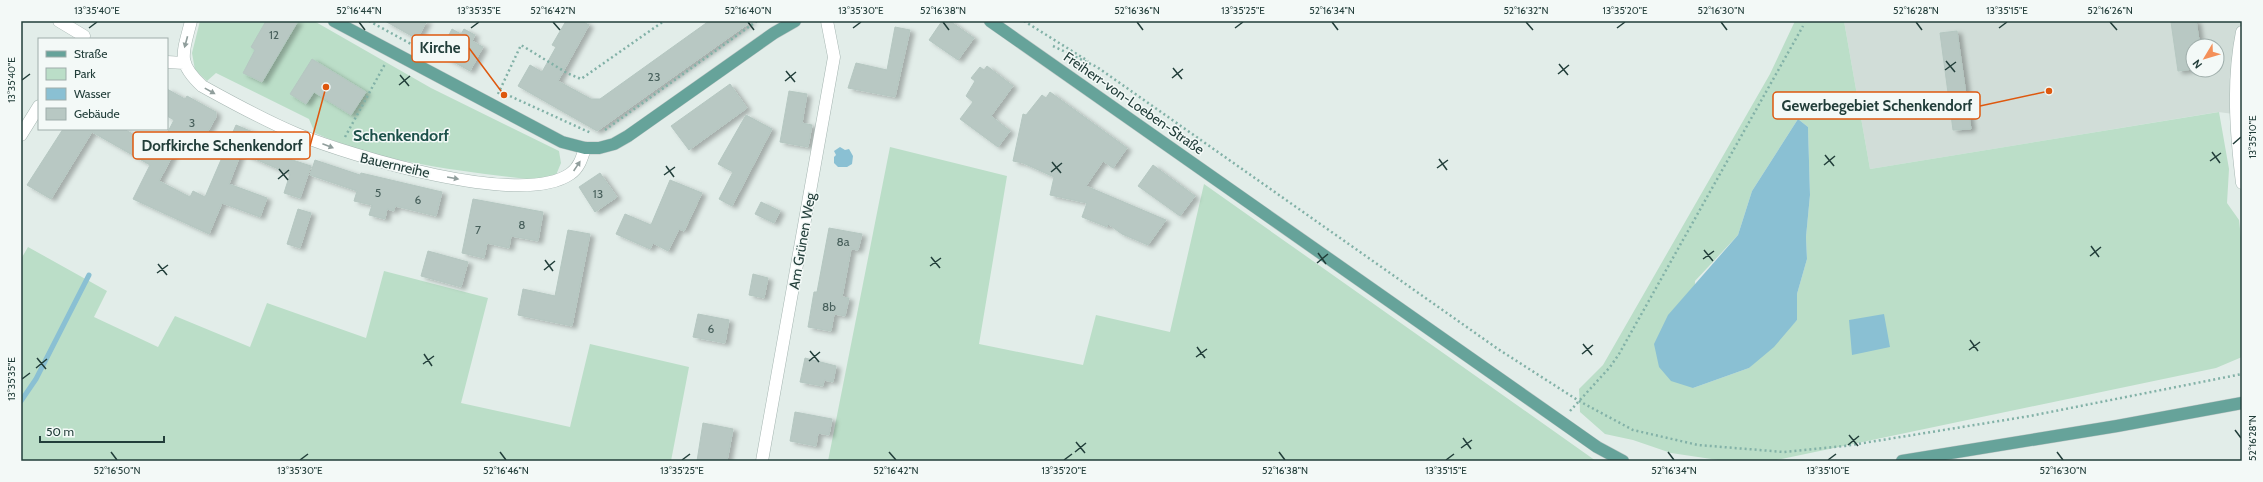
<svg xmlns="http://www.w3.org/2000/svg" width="2263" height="482" font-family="Cabin,sans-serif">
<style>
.built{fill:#d1ddd8;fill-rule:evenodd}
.green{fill:#bbdec8;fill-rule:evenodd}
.water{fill:#8ac0d3}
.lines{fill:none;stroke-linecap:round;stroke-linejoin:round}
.stream{stroke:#8ac0d3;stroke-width:5}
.building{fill:#b8c8c3;stroke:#b5c7c1;filter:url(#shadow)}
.minor-casing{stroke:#a5b5b1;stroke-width:13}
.major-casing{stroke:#c1c9c8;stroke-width:13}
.path{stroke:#82b1a7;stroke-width:2.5;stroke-dasharray:2 3;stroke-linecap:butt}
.minor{stroke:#fff;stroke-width:12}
.major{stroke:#66a39a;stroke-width:12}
.oneway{fill:#909e9c}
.ticks{fill:none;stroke:#223e3a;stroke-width:1.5}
.labels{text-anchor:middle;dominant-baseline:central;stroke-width:3;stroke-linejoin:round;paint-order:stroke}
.number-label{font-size:12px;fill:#48605c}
.street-label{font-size:14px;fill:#223e3a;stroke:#f3f9f7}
.quarter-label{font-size:16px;font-weight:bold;fill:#1d514a;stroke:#f3f9f7}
.leader{fill:none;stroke:#de580e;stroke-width:1.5}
.callout-dot{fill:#de580e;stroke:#f3f9f7;stroke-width:1.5}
.callout{fill:#f3f9f7;stroke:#de580e;stroke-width:1.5}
.callout-label{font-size:15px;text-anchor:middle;font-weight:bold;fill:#223e3a}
.neatline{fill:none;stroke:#223e3a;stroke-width:1.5}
.ticks-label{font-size:10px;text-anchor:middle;fill:#223e3a}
</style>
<defs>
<filter id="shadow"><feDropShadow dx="4.5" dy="2.5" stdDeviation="2" flood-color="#0004"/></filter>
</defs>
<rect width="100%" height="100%" fill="#e2ede9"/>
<path class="built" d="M1844,21H2242V115L2218,112L1870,169ZM2193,46H2217V70H2193Z"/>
<path class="green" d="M200,21H314L431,88L559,151L561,163L556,175L542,181C465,171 387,165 315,133L309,119L216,73L207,81L195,70L192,53Z
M1795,21H1844L1870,169L2219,112L2229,169L2227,203L2239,220L2242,247V357L2216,368L1772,461H1725L1671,453L1633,440L1605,434L1580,412L1579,389L1603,365L1770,74ZM1798,119L1808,127L1810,195L1806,237L1807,259L1797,294V320L1749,368L1693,388L1695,281L1738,235L1752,191Z
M890,147L1007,176L979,344L1083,365L1096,315L1170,332L1204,184L1596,461H828Z
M28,247L107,291L94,317L158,347L175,316L250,347L267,303L366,338L384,271L488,298L461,403L570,427L590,344L689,367L671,461H21V259Z"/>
<path class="water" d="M1798,119L1808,127L1810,195L1806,237L1807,259L1797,294V320L1774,347L1749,368L1693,388L1671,381L1659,367L1654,344L1668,315L1738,235L1752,191Z
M840,147L845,150L849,149L853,156L852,164L847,167H838L834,163V157L836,155L834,151Z
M1884,314L1890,347L1852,355L1849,320Z"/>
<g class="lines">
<path class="stream" d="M21,401L36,379L89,275"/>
</g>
<path class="building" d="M266,21H298L262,82L243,73L255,50L251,47Z
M385,21H427L417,39Z
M566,21H582L589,25L558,81L591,99H600L709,21H752L597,131L518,86L530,65L542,72L556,47L552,45Z
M942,21H950L974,38L958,60L929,40Z
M2180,21H2196L2200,46H2193V69L2178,71L2171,22Z
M895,27L910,30L895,97L848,88L856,63L887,70Z
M452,29L461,34L464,29L475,35L472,41L483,47L470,71L439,54Z
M1957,31L1971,129L1953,130L1940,33Z
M312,59L366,92L351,115L314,92L306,104L290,94Z
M987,66L1013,86L991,116L1010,131L998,147L960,119L973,102L966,96L975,81L971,78L980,67L984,70Z
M730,84L747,108L689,150L671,126Z
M167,89L185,99L187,96L216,112V117L198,149L181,140L159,181L190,197L193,191L205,197L236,125L279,143L274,154L311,166L300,198L284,193L290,174L241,153L229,184L267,198L260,217L222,203L209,234L133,199L150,165L92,132L51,199L27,185L63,129H124L159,149L174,120L167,116Z
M789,91L807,94L802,123L812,125L808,147L780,142Z
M1050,92L1127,148L1113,168L1103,161L1086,186L1166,220L1148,245L1122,234L1108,224L1107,227L1082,217L1087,203L1050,195L1054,177L1023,163L1013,161L1023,114L1026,115L1042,95L1046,98Z
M746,115L772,129L732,206L719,199L733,172L718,164Z
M315,160L360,175L361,173L442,192L436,216L395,206L394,211L387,209L385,219L369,215L372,205L354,201L357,191L310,175Z
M1153,165L1195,196L1180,216L1138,186Z
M600,173L617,197L595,212L579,187Z
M670,180L702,193L684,231L679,229L668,251L653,243L650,249L616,234L625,214L651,225Z
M473,199L543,212L538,241L511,236L509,248L487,243L484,258L462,253Z
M761,202L780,211L774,223L755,214Z
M298,209L311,213L300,248L287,244Z
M829,228L862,234L858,250L851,249L842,297L849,298L845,316L834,314L831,331L808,327L814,292H817Z
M568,230L590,234L572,326L518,315L523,289L555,296Z
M428,251L468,262L461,287L421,276Z
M753,274L768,278L764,298L749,295Z
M698,314L729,320L725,343L693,337Z
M805,358L836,366L833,382L824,380L823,386L800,382Z
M795,412L832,419L829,435L818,433L816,446L790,441Z
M703,423L733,429L727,461H697Z"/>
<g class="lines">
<g class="minor-casing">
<path id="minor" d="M59,21L84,36
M191,21C183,53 176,62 202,86C233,103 265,121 297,134C351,156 521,208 570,174C579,168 582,158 585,148
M2242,32C2232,81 2236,133 2242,183
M167,62L184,63
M21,135L39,106
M762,461L834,57L827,21"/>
</g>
<g class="major-casing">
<path id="major" d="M334,21L562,142L585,148H599L614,144L628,136L774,33L795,21
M990,21L1560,421L1597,447L1623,461
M1902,461L2117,426L2242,403"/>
</g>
<path class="path" d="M369,21L433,56
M1024,21L1088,61
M1053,46L1097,67L1498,349L1579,401L1633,430L1698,445L1784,452L1845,446L2030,416L2242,374
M501,92L591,133
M498,94L521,45L567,73L581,79L664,21
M605,130L757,21
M345,137L385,64
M1570,411L1610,367L1619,354L1803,26"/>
<use href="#minor" class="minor"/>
<use href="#major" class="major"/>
</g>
<defs><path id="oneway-solid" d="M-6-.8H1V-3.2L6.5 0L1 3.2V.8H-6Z"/></defs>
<g class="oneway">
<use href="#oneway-solid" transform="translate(186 42) rotate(105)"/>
<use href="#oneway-solid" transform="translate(210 91) rotate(29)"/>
<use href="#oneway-solid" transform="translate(328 146) rotate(21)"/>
<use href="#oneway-solid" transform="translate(577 166) rotate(-56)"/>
<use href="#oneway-solid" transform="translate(453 178) rotate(10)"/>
</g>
<path class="ticks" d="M359,22L365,30M553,22L560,30M748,22L754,30M943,22L949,30M1137,22L1143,30M1332,22L1338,30M1526,22L1533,30M1721,22L1727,30M1916,22L1922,30M2110,22L2117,30M89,28L97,22M471,28L479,22M853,28L861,22M1235,28L1243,22M1617,28L1625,22M1999,28L2007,22M1946,61L1955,72M1559,64L1568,75M1173,68L1182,79M1945,70L1956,62M786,71L795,82M1558,74L1569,65M400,75L409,86M1172,78L1183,69M22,80L30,74M785,81L796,72M399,85L410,76M2233,144L2241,137M2212,152L2220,163M1825,155L1834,166M1439,159L1447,170M2210,161L2221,153M1052,162L1061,173M1824,165L1835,156M666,166L674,177M1437,168L1448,160M279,169L288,180M1051,172L1062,163M664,175L675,167M278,179L289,170M2091,246L2099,257M1704,250L1713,261M1318,253L1326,264M2090,256L2101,247M931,257L940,268M1703,259L1714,251M545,260L553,271M1317,263L1328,254M158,264L167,275M930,266L941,258M544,270L555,261M157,273L168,265M1970,340L1978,351M1583,344L1592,355M1197,347L1205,358M1969,350L1980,342M810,351L819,362M424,354L432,366M1582,354L1593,345M1196,357L1207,349M37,358L46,369M809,361L820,352M423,364L434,356M36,368L47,359M22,379L30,373M2235,430L2241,438M1849,435L1858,446M1463,438L1471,449M1076,442L1085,453M1848,445L1859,436M1461,448L1472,440M111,452L117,460M500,452L506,460M889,452L896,460M1075,452L1086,443M1279,452L1285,460M1668,452L1674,460M2057,452L2063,460M300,460L308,454M682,460L690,454M1064,460L1072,454M1446,460L1454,454M1828,460L1836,454"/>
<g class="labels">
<g class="number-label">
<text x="274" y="34">12</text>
<text x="654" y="76">23</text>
<text x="192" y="122">3</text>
<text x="378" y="192">5</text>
<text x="598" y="193">13</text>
<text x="418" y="199">6</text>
<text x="522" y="224">8</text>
<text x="478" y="229">7</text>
<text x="843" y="241">8a</text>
<text x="829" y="306">8b</text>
<text x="711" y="328">6</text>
</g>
<g class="street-label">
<text transform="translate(1134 103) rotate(35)">Freiherr-von-Loeben-Straße</text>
<text transform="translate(395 165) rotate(13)">Bauernreihe</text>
<text transform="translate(802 241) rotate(-80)">Am Grünen Weg</text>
</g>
<g class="quarter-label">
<text x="401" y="135">Schenkendorf</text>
</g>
</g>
<path class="leader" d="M504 95L469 48M2049 91L1980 106M326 87L310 146"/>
<g class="callout-dot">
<circle cx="504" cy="95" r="4"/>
<circle cx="2049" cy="91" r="4"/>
<circle cx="326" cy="87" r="4"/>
</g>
<g class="callout">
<rect x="412" y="35" width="57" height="27" rx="4"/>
<rect x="1773" y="92" width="207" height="27" rx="4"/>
<rect x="133" y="132" width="177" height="27" rx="4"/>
</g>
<g class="callout-label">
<text x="440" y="53">Kirche</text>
<text x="1877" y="111">Gewerbegebiet Schenkendorf</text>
<text x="222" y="151">Dorfkirche Schenkendorf</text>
</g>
<rect width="2263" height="482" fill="none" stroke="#f3f9f7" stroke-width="44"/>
<rect x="38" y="38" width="130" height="92" fill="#f3f9f7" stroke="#9faeab"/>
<rect x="46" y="51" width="20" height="6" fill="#66a39a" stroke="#9faeab"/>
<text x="74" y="58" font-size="12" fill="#223e3a">Straße</text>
<rect x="46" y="68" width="20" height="12" fill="#bbdec8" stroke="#9faeab"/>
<text x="74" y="78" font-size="12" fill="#223e3a">Park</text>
<rect x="46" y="88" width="20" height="12" fill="#8ac0d3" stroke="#9faeab"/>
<text x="74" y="98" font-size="12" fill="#223e3a">Wasser</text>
<rect x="46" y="108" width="20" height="12" fill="#b8c8c3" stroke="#9faeab"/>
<text x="74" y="118" font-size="12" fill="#223e3a">Gebäude</text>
<g transform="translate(2205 58) rotate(232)"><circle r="19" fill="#f3f9f7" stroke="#9faeab"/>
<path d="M0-3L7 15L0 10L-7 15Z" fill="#f49059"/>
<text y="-6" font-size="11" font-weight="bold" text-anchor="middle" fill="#223e3a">N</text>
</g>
<path d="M40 436v6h124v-6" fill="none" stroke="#223e3a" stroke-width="2"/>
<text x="46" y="436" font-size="12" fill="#223e3a" stroke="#f3f9f7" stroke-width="3" paint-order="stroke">50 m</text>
<rect x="22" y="22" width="2219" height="438" class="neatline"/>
<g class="ticks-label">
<text x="97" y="14">13°35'40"E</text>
<text x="359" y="14">52°16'44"N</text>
<text x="479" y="14">13°35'35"E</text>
<text x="553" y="14">52°16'42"N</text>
<text x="748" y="14">52°16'40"N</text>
<text x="861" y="14">13°35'30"E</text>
<text x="943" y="14">52°16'38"N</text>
<text x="1137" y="14">52°16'36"N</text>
<text x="1243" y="14">13°35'25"E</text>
<text x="1332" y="14">52°16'34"N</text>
<text x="1526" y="14">52°16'32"N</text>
<text x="1625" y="14">13°35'20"E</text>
<text x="1721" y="14">52°16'30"N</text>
<text x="1916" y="14">52°16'28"N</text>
<text x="2007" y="14">13°35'15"E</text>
<text x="2110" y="14">52°16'26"N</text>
<text transform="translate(11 80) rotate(-90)" y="4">13°35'40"E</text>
<text transform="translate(2252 137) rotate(-90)" y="4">13°35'10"E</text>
<text transform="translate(11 379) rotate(-90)" y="4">13°35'35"E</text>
<text transform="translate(2252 438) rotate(-90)" y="4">52°16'28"N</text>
<text x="117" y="474">52°16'50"N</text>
<text x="300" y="474">13°35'30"E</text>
<text x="506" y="474">52°16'46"N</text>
<text x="682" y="474">13°35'25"E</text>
<text x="896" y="474">52°16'42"N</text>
<text x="1064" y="474">13°35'20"E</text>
<text x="1285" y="474">52°16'38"N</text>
<text x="1446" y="474">13°35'15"E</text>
<text x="1674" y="474">52°16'34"N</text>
<text x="1828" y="474">13°35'10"E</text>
<text x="2063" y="474">52°16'30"N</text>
</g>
</svg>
